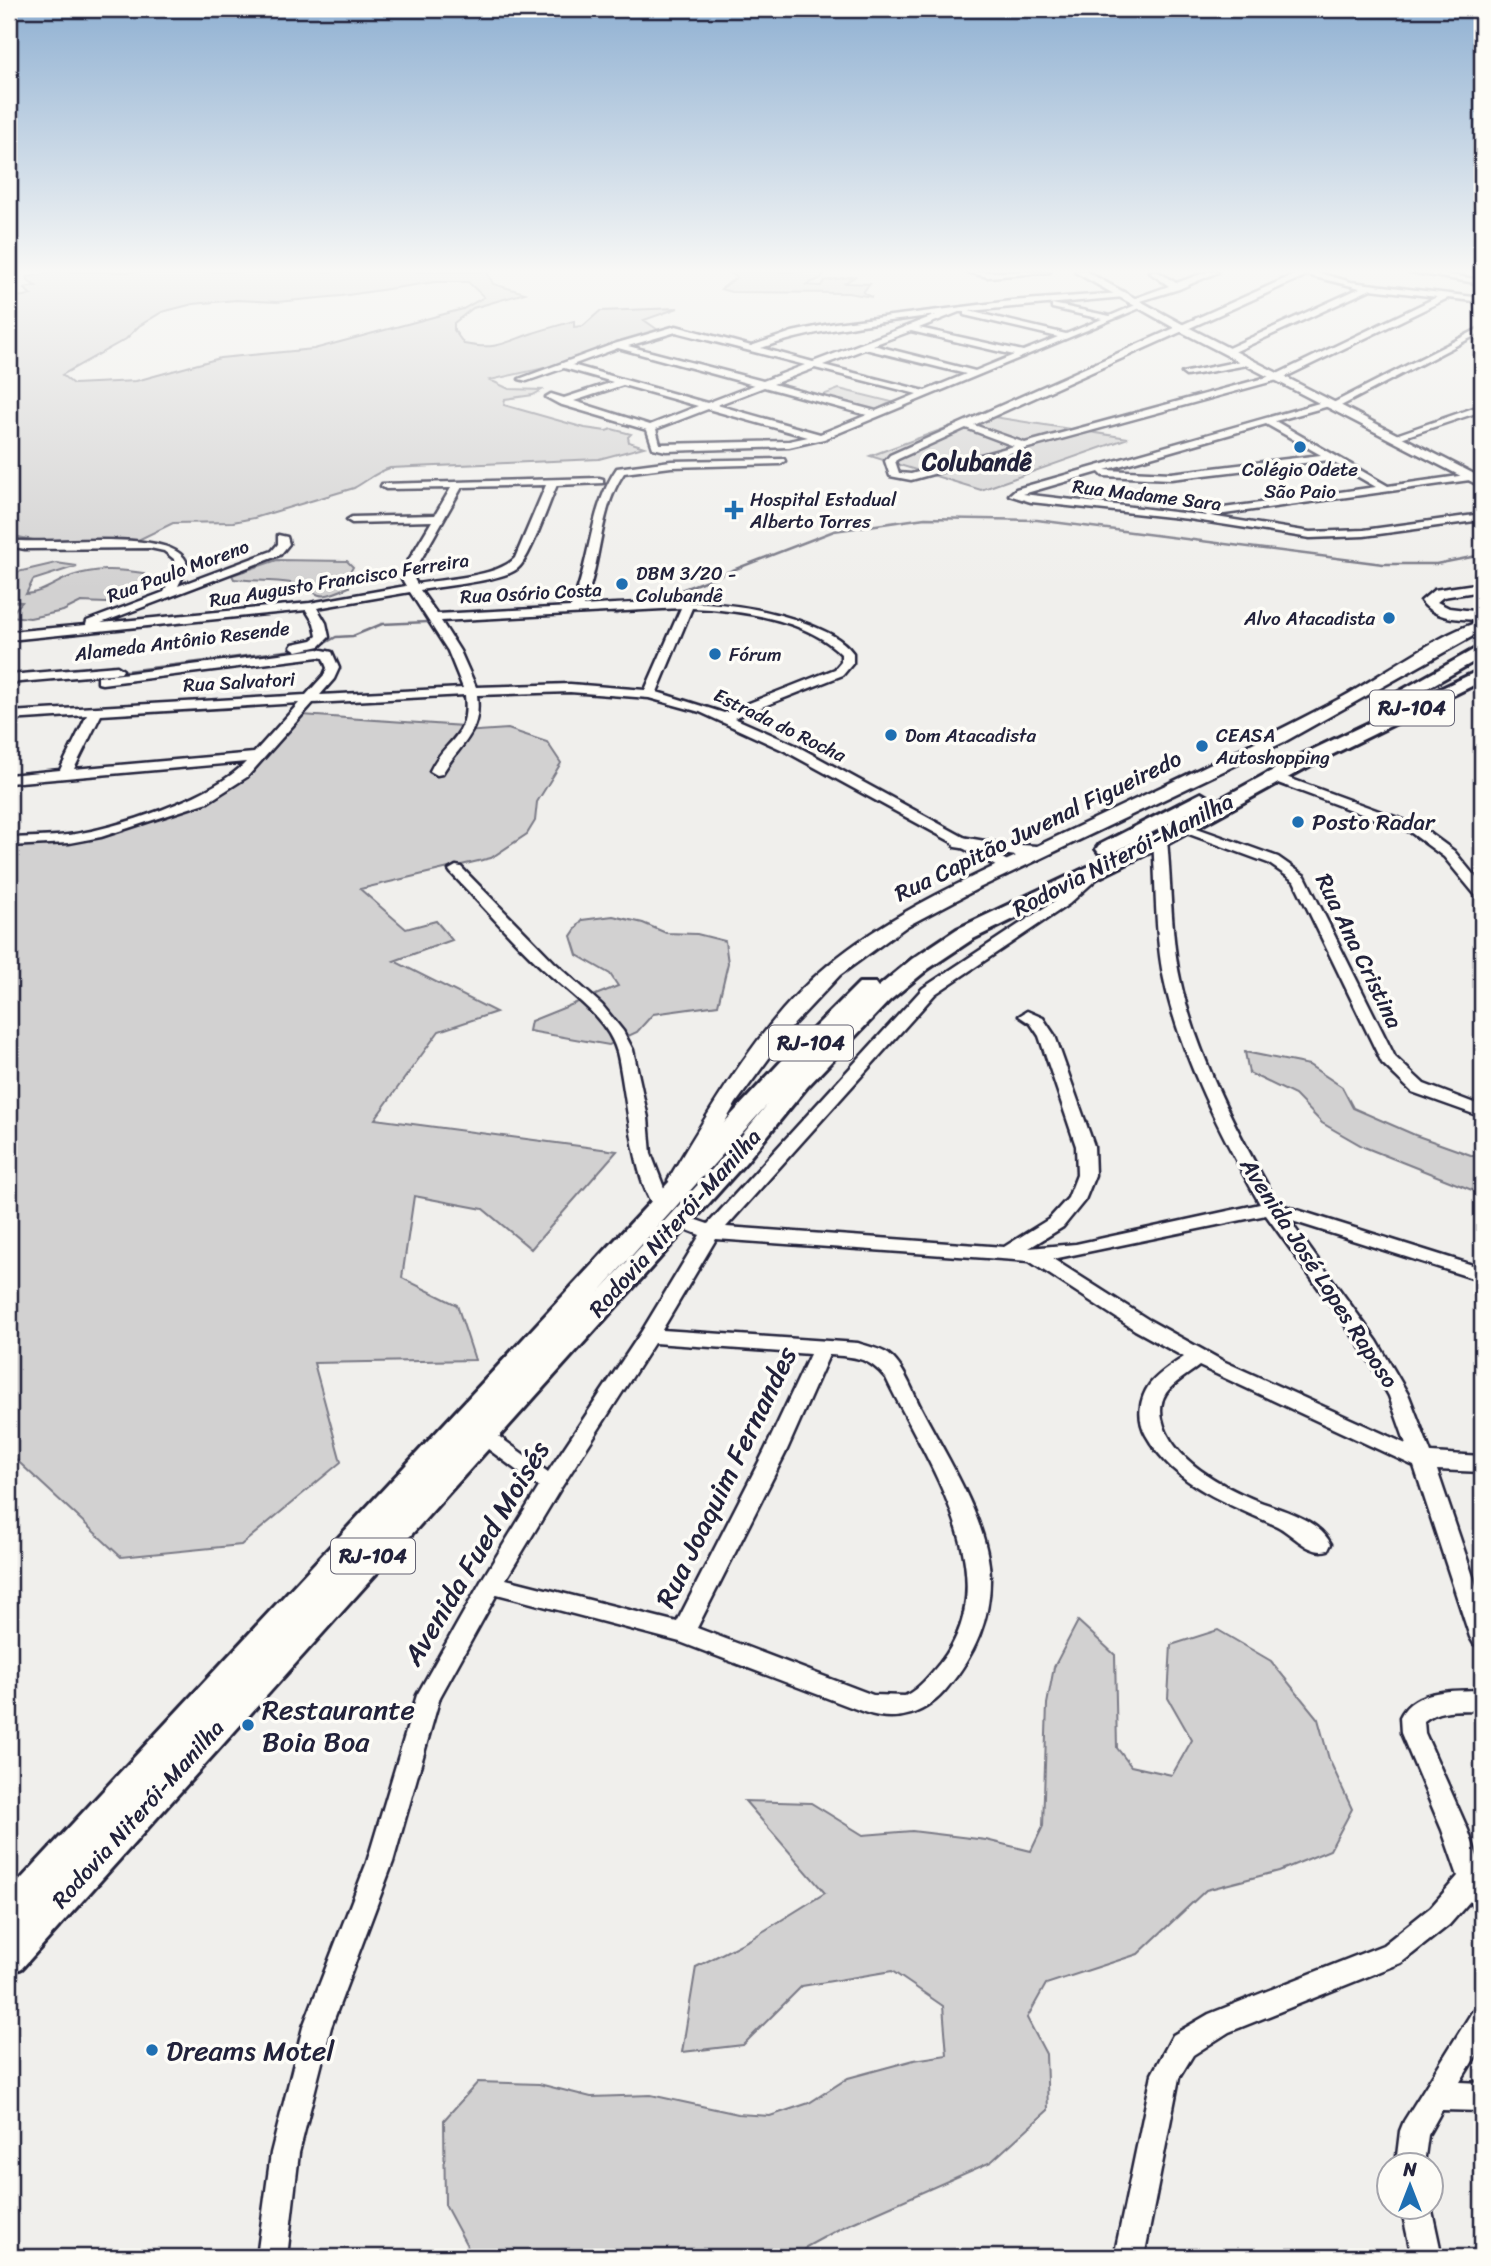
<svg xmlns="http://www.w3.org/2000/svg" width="1491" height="2266" font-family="Sriracha,sans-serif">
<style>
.green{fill:#d2d1d1;stroke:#7a7a86;stroke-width:2;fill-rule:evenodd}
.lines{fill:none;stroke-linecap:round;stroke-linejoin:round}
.stream{stroke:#737381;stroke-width:2.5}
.minor-casing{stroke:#22223b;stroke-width:5}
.major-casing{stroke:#22223b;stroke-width:5}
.highway-casing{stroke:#22223b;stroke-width:6}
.minor{fill:#fdfcf7;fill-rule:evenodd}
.major{fill:#fdfcf7;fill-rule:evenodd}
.highway{fill:#fdfcf7;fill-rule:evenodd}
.poi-dot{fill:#1f6fb2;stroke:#fdfcf7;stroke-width:2.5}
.labels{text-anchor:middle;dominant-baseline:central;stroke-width:7;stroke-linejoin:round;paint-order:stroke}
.far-poi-label{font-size:19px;fill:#22223b;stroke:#fdfcf7;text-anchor:start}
.far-street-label{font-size:19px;fill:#22223b;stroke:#fdfcf7}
.shield{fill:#fdfcf7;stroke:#646373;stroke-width:2}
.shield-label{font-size:21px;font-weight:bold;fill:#22223b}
.poi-label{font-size:23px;fill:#22223b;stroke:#fdfcf7;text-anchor:start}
.street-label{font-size:23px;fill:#22223b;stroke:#fdfcf7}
.far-district-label{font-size:24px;font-weight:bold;fill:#22223b;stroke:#fdfcf7}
.near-street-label{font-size:28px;fill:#22223b;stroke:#fdfcf7}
.near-poi-label{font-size:28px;fill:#22223b;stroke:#fdfcf7;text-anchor:start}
</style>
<rect width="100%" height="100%" fill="#f0efec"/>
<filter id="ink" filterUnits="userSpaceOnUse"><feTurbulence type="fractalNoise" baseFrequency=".0143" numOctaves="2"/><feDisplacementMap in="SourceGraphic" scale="14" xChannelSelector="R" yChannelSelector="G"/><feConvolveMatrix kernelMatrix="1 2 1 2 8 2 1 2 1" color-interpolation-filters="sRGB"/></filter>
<g filter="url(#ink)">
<path class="green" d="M57,272H487L493,284L525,293L473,308L454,323V330L464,344C496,350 502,344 530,334C545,329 560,325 574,321V327L583,326L600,311L678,308L644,320L661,332L606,346L549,367L490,380L509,389L542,390L533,395L505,399L504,405L585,428L606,431L612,429L631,434L628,437L629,442L644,447L599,459L390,468C376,472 367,481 354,488L254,518L233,522L173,523L134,542H41L19,537L9,531V298L31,295L24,288L36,286L29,282L27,277ZM435,282H468L484,297L463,309L314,349L220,358L136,381L73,384L62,375L126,339L139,326L162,312L193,304L236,300L277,302L341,296Z
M727,272H825L820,279L805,285L821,286L824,281L856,276L845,283L870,284L863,292L872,297L848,293L731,292L721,289L737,277Z
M839,389L892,402L874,411L820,396Z
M981,415L1128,438L981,490L870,456Z
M277,560L347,561L353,567L349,574V587C309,605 324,590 291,583C273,580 252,581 234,579L232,575Z
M56,563L77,566L33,580L26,594C43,593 57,581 72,576C96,568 118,569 143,573L151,583L138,593L106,603L81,602L63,611L30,618L9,616L22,602L9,601V574Z
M302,715L463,726V732L508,729L547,742L561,763L537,802L535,821L527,834L491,858L360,889L406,929L436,921L452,940L394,961L496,1012L439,1031L375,1119L617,1151L531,1249L483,1209L414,1196L402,1278L457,1305L475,1360L314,1363L341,1462L241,1545L121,1557L9,1453V845L94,839L196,805Z
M613,916L643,923L666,933L697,934L725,941L728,963L718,1005L653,1014L637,1032L609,1045L529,1031L531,1021L618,986L610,974L577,955L571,936L582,920Z
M1245,1052L1309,1065L1342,1087L1353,1108L1415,1135L1482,1159V1194L1364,1147L1322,1123L1295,1095L1249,1073Z
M1078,1621L1115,1655L1117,1748L1131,1766L1172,1775L1192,1740L1168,1698L1171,1645L1218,1630L1271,1661L1318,1719L1329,1759L1352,1809L1330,1850L1279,1871L1206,1890L1138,1954L1046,1984L1027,2018L1046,2054L1048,2110L991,2162L841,2228L806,2247L802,2257H473L445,2205L444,2120L478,2082L539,2084L591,2097L651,2095L738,2114L770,2116L809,2103L848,2078L914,2060L947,2055L943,2006L892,1971L802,1986L743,2045L682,2052L696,1967L751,1939L825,1893L745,1801L811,1803L863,1835L912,1831L986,1840L1031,1851L1043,1826L1047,1704L1054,1667Z"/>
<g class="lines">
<path class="stream" d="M645,604L834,531L925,518L1037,520L1383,564H1436L1482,555
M607,612L616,614L628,609
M445,621L500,618
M118,672L318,647L336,637L353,636L382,624L428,622
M9,683L88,676"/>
<g class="minor-casing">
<path id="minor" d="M967,272H1050L988,277Z
M1149,272H1158L1176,283L1207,272H1218L1179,289L1130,304V300L1169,286Z
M1300,272H1315L1351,282L1482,298V302L1448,298L1281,379L911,480L890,476L885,461L890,455ZM1307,275L1360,288L1226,349V353H1232L1371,289L1437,297L1275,375L1025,443L974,425ZM966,428L1014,446L911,474L899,473L895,461L898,459Z
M1410,272H1429L1482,280V284Z
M1121,293L1124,297L969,311L1066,334L1102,319L1052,308V304L1110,316L1138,304L1145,306L824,439L789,447L666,451L653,448L647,430L559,404L546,397L551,394L564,398L613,382L564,368L527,381L519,379L614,344L676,326L751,346L792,332L835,323L1011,301ZM959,312H964V315L1058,337L1023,351L919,328ZM936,315L813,362L761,348C818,329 876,323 936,315ZM911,331L1014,355L975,371L873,345ZM676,332L805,365L763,381L628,346ZM618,348L754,385L707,403L572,365ZM865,349L966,374L925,391L823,365ZM815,368L917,394L876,411L773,384ZM623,385L698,406L650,425L574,401ZM764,387L867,415L820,434L717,405ZM708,409L808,437L789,441L660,444L656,429Z
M1482,327V332L1337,408L1329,406L1275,421L1388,486L1473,474L1478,477L1477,479L1210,516L1310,532L1364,530L1482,514V520L1364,536L1310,538L1189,519L1031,502L1009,495L1016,489L1326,401L1333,403ZM1266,424L1321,455L1171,473L1105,470ZM1329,460L1376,487L1209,510L1204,513L1207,516L1023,494L1099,472L1103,476L1171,479Z
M1250,359L1254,362L1253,364L1186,376L1182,373Z
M1482,405V411L1398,439L1390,437Z
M784,459L785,461L780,464L671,467L624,473C598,511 602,564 583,606C659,601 735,596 808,624C825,631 842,638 853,653V663L843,675L734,718L795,745L1013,864L1015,867L1013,870H1003L785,751L700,712L649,698L570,692L477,695C482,735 460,743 442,774L437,775L430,771C446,737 470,740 465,695L313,703L247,777L208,802L101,837L69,843L9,846V838C28,837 49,837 68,835C114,830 215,796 246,762L9,783V775L60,770L87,715L9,720V712L306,695L324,675L327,668L323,658L318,657L102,684L98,683V677L318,649L332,652L339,668L334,679L320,695L463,688L448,651L410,592L317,608L326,623L329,637L320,646L297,651L291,647L293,644L312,640L317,636L314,623L306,610L9,640V632L86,625L87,621L164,592L175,570L174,559L164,551L150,548L25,549L9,546V540C47,546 169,527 186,561V570L178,586L272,551L278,544V535L287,537L289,544L280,555L101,623L310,603L406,586L402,579L404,568L432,521L352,523L347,520L352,517L435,515L451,488L386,489L381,486L382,484L599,478L603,479V483L557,485C549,502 530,560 517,569C501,581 443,586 420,590L437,614L571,607C591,562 589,509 617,468L671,461ZM546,485L515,558C498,577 442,579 417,584L414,579L416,568L462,487ZM681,608L645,690L570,684L476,687L460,651L441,621ZM692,608C739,610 807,619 841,654V662L835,669L724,713L657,692ZM299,703L254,753L74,769L101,715Z
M117,666L123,670L121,673L9,683V675Z
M1275,773L1420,826L1454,851L1482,885V898L1477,897L1444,857L1410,832L1270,780L1268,777Z
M1183,823L1278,857L1305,876L1395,1057L1424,1084L1482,1106V1117L1412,1092L1382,1063L1294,881L1268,863L1178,830V824Z
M1160,836L1167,840C1171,882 1171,938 1180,979C1196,1054 1240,1138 1278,1204L1482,1268V1281L1289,1220L1377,1341L1409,1396L1431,1453L1482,1456V1472L1437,1470L1482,1603V1646L1474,1644L1470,1637L1414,1466L1199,1366C1189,1374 1174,1382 1166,1393C1161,1400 1160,1411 1162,1419C1170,1459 1223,1487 1258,1501C1282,1510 1318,1519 1331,1544L1328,1550C1310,1556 1293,1534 1277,1526C1227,1503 1175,1486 1146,1435C1137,1419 1139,1399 1150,1384C1159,1373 1172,1365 1184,1357L1135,1330L1029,1261L716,1239L662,1330L858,1343C867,1346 880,1349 888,1354C904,1366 912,1391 921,1408C947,1458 990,1523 990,1580C990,1621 974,1656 948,1687C927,1714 897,1724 864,1712L680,1642L497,1594L440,1697L393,1862L331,2027L299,2153L287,2257H257L271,2153L303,2027L367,1862L417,1695L483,1578L539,1487L476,1440L473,1435L476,1430L483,1427L490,1430L548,1472L642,1331L700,1235L672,1224L670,1220L672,1216L679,1214L708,1224L923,988L1059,898L1091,869L1096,868L1103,872L1101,875L1069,904L935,994L726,1227L1004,1247L1049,1219L1068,1198L1077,1175L1076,1146L1039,1036L1031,1024L1019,1016L1027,1011L1043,1018L1055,1036L1094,1146L1095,1175L1085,1200L1063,1227L1029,1248L1076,1244L1260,1204C1223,1138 1179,1053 1164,979C1155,938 1156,882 1153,840ZM1266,1215L1363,1350L1389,1396L1406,1444L1223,1361L1149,1320L1053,1259ZM654,1343L810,1354L764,1452L677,1622L506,1579L559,1491ZM829,1355C856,1357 868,1357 886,1378C925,1460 1010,1576 940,1663C930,1675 920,1688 905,1696L873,1695L697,1628L786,1452Z
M456,866L461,867L554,962L602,1005L623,1031L633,1050L648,1118L651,1154L671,1206L668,1210L662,1212C635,1205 625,1080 617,1052C607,1017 569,993 543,969C511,939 482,905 451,873L449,870Z
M1482,1690V1710C1463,1711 1440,1707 1424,1721L1425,1733L1468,1830L1482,1871V1911L1473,1907L1470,1901L1449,1925L1401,1963L1229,2032L1193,2055L1179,2078L1144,2257H1114L1152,2074L1173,2035L1209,2014L1383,1945L1431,1907L1458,1876L1442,1830L1401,1733L1400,1717C1414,1688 1454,1691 1482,1690Z
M1482,2008V2046L1460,2082L1482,2083V2111L1442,2110L1428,2135L1424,2164H1396L1400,2131L1404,2121L1472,2012Z
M1401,2206H1431L1442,2257H1412Z"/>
</g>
<g class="major-casing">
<path id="major" d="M1075,272H1087L1184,325L1482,478V487L1176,329Z
M1482,583V591L1443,597L1437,602L1449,608L1482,612V620C1460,619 1435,620 1421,601L1434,590Z
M1482,621V631L1284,742L979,888L907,926L840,975L794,1024L736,1103L688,1185L680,1187L672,1185L668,1180C711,1108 762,1020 827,966C883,919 950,887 1016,856L955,847L953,843L955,839L962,837L1002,844L1037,846C1139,797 1241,751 1341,698C1382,676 1440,632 1482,621Z"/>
</g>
<g class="highway-casing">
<path id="highway" d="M1482,645V657L1401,703H1389L1386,699Z
M1482,669V681L1311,765L1167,844L973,939L928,969L889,1001L807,1087L746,1162L22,1968L9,1974V1892L788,1054L859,983H875L878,987L912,959L957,929L1153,836L1297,757ZM767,1105L728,1152L599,1292Z
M1201,793L1211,799L1208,803L1113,853H1099L1096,849L1099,845Z"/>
</g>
<use href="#minor" class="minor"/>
<use href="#major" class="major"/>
<use href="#highway" class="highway"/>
</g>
</g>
<linearGradient id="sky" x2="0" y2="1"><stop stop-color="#8fb0d2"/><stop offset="0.46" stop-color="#f8f8f6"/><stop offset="1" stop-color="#f8f8f6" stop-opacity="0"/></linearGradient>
<rect width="1491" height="589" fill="url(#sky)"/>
<g class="poi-dot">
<circle cx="1300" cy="447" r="7"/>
<path d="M730.5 499.5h7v7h7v7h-7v7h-7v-7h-7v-7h7z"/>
<circle cx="622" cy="584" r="7"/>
<circle cx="1389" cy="618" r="7"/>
<circle cx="715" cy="654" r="7"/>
<circle cx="891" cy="735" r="7"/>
<circle cx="1202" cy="746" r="7"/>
<circle cx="1298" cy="822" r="7"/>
<circle cx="248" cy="1725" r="7"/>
<circle cx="152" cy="2050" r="7"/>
</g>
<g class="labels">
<g class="far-poi-label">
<text x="1300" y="469" text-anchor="middle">Colégio Odete<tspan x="1300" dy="22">São Paio</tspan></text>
<text x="750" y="499">Hospital Estadual<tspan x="750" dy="22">Alberto Torres</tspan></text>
<text x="636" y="573">DBM 3/20 -<tspan x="636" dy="22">Colubandê</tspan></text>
<text x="1375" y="618" text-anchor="end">Alvo Atacadista</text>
<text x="729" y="654">Fórum</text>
<text x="905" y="735">Dom Atacadista</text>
<text x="1216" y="735">CEASA<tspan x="1216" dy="22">Autoshopping</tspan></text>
</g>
<g class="far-street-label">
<text transform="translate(1147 495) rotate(7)">Rua Madame Sara</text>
<text transform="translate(178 571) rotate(-20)">Rua Paulo Moreno</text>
<text transform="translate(339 580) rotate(-9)">Rua Augusto Francisco Ferreira</text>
<text transform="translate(531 593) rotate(-3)">Rua Osório Costa</text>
<text transform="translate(182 641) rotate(-7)">Alameda Antônio Resende</text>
<text transform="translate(239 682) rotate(-3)">Rua Salvatori</text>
<text transform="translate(780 725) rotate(26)">Estrada do Rocha</text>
</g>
<g class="shield">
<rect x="1370" y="690.5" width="84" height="35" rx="5"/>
<rect x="769" y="1025.5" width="84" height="35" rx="5"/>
<rect x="331" y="1538.5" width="84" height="35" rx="5"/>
</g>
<g class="shield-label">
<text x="1412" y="708">RJ-104</text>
<text x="811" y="1043">RJ-104</text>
<text x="373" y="1556">RJ-104</text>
</g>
<g class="poi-label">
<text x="1312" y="822">Posto Radar</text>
</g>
<g class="street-label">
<text transform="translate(1038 826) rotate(-26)">Rua Capitão Juvenal Figueiredo</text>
<text transform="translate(1123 855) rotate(-27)">Rodovia Niterói-Manilha</text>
<text transform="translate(1359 951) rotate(64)">Rua Ana Cristina</text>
<text transform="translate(675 1223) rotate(-48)">Rodovia Niterói-Manilha</text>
<text transform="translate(1319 1273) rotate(57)">Avenida José Lopes Raposo</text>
<text transform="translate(138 1814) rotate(-48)">Rodovia Niterói-Manilha</text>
</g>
<g class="far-district-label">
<text x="977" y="462">Colubandê</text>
</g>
<g class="near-street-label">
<text transform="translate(726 1477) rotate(-64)">Rua Joaquim Fernandes</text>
<text transform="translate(476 1553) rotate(-59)">Avenida Fued Moisés</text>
</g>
<g class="near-poi-label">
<text x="262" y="1709">Restaurante<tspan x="262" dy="32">Boia Boa</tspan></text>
<text x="166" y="2050">Dreams Motel</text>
</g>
</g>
<rect width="1491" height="2266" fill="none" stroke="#fdfcf7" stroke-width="35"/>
<rect x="18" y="18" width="1456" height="2231" fill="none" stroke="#22223b" stroke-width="2.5" filter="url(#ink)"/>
<g transform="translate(1410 2186)"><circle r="33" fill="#fdfcf7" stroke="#a5a5ac" stroke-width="2"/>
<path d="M0-5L12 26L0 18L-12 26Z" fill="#1f6fb2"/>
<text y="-10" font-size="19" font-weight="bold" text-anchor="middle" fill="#22223b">N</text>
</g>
</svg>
